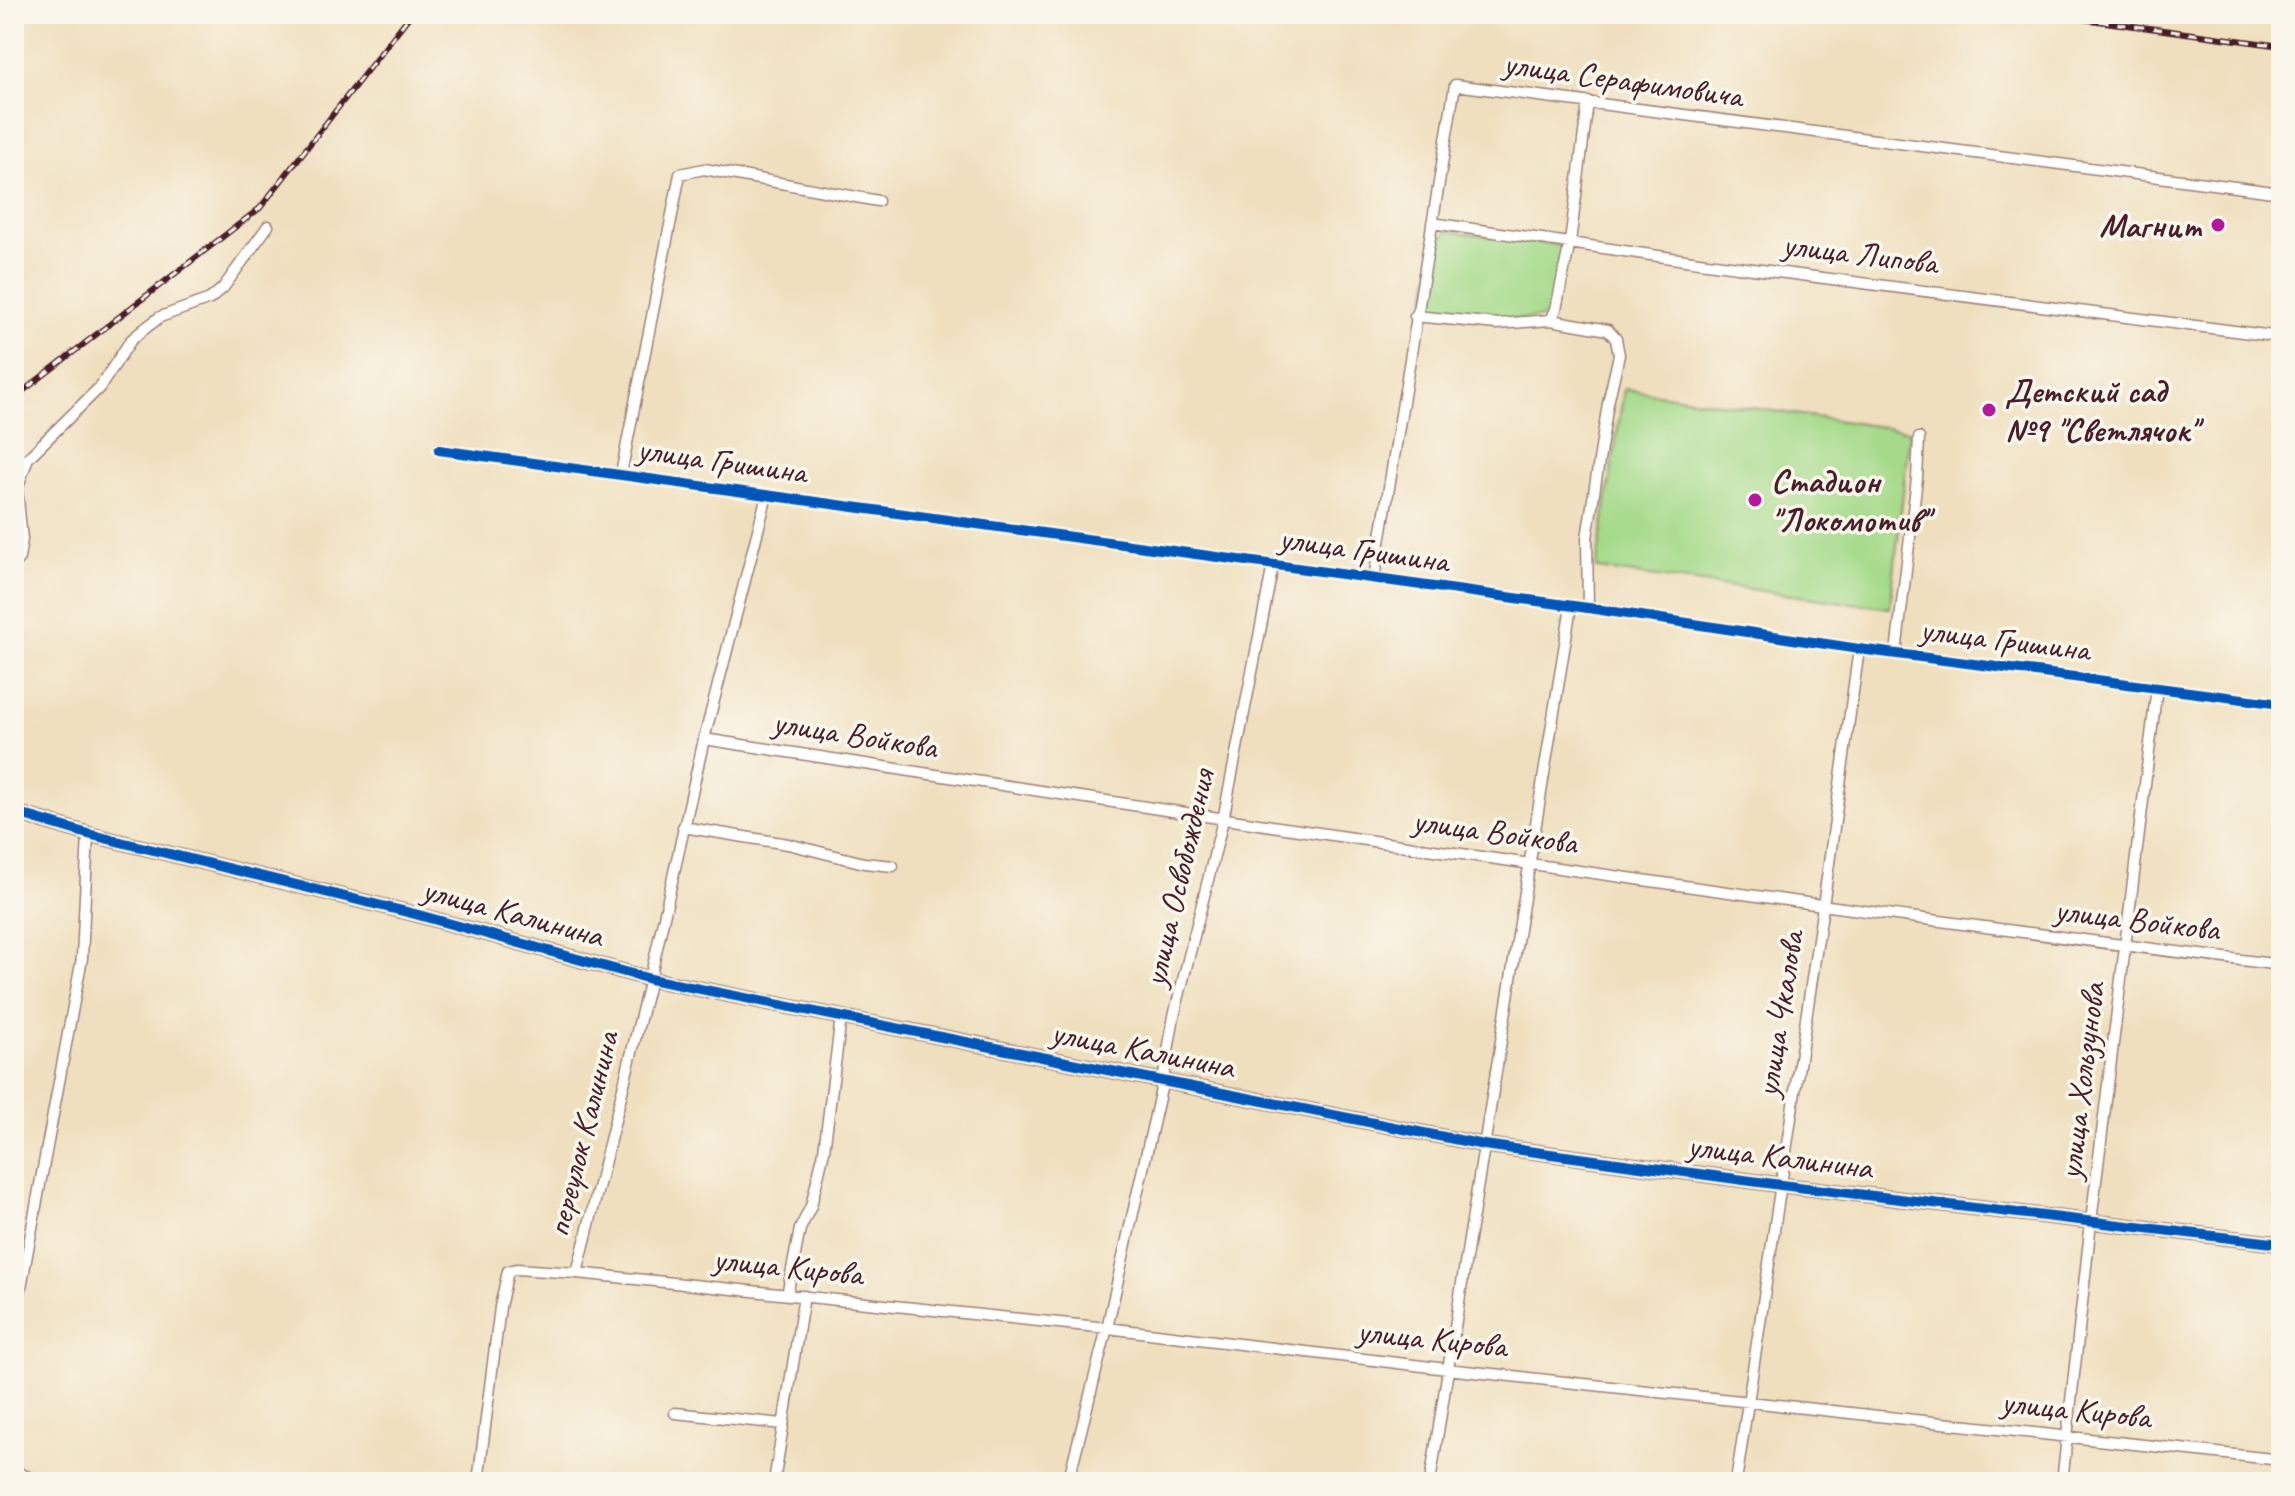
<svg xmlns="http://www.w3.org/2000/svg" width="2295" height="1496" font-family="Caveat,sans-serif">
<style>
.green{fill:#a5da8a;stroke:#787c5a;stroke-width:2}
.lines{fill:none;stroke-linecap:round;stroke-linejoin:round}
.street-casing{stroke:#9c7f74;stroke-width:13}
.secondary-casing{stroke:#9c7f74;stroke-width:17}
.street{stroke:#fff;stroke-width:10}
.secondary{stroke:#fff;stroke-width:14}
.rail-casing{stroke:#4a1f2b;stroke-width:6}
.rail{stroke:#fbf7ec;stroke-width:3;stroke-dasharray:9;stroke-linecap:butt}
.cycleway-casing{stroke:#fbf7ec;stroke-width:15}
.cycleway{stroke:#0057b8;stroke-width:10}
.poi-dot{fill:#b5179e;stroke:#fbf7ec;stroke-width:3}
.labels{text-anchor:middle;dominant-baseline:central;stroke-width:7;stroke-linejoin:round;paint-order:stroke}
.street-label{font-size:34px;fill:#4a1f2b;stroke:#fbf7ec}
.poi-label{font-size:34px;font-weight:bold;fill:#4a1f2b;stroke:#fbf7ec;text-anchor:start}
</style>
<rect width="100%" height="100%" fill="#fbf7ec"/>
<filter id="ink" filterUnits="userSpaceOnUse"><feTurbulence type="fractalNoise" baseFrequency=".0125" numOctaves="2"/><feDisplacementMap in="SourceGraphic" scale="16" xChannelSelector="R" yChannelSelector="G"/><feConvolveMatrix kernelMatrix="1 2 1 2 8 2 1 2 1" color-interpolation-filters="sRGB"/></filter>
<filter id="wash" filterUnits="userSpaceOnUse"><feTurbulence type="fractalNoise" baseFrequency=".006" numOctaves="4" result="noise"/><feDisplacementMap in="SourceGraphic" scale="32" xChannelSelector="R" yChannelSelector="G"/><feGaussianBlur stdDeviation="1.8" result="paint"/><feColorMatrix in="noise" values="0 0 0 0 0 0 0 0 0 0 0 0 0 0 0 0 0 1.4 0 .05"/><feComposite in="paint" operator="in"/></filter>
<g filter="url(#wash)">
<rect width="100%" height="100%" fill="#efdfbe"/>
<path class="green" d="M1447,231L1563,246C1560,269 1561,303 1542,318L1496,320L1433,312L1426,301L1434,251Z
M1624,389L1910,431L1890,608L1596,569Z"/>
</g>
<g filter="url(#ink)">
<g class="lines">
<g class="street-casing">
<path id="street" d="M1432,223L1699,262L2281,337
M1415,316L1497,324L1551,320L1608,330L1616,339L1619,355L1608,403L1587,538L1588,608
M1551,320L1556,309L1570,242L1588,102
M439,450L1588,608L1859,649L2281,704
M621,474L680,174L704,169L878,201
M14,564L19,558L22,540L17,489L28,458L100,387L131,340L143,330L160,317L210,299L223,288L268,226
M1374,579L1455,85L2281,193
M1896,653L1917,478L1919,438
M704,739C1229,821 1754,900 2281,965
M683,827L788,844L864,863L893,866
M577,1273L1107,1328L1447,1369L2281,1460
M787,1295L800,1229L811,1206L824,1151L841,1017
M14,1325L82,958L88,834
M675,1413L783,1424
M14,1471L33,1479L57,1482
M156,1482H157
M478,1482L500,1307L508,1271L516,1269L577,1273L650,979L704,739L767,495
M774,1482L804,1296
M1068,1482L1107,1328L1163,1080L1174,1016L1223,820L1273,565
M1430,1482L1571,606
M1736,1482L1823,906L1859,649
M2062,1482L2091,1222L2157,687"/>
</g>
<g class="secondary-casing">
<path id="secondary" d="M14,812L88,834L415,914L650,979L1484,1145L1781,1185L2281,1244"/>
</g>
<use href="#street" class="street"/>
<use href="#secondary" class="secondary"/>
<g class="rail-casing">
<path id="rail" d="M2046,14L2281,46
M14,398L260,208L411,14"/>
</g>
<use href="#rail" class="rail"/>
<g class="cycleway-casing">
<path id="cycleway" d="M439,450L1588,608L1859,649L2281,704
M14,812L88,834L415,914L650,979L1484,1145L1781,1185L2281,1244"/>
</g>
<use href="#cycleway" class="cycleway"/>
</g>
</g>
<g class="poi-dot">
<circle cx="2218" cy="225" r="8"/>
<circle cx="1989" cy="410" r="8"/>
<circle cx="1755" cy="500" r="8"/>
</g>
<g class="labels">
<g class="street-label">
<text transform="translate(1623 79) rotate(8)">улица Серафимовича</text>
<text transform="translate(1860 253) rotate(7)">улица Липова</text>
<text transform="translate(722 460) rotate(8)">улица Гришина</text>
<text transform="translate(1364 549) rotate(8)">улица Гришина</text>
<text transform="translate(2005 639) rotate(7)">улица Гришина</text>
<text transform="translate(855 734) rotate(9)">улица Войкова</text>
<text transform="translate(1495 831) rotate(8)">улица Войкова</text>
<text transform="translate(1178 878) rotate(-77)">улица Освобождения</text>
<text transform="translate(513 912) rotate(15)">улица Калинина</text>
<text transform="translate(2137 919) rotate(7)">улица Войкова</text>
<text transform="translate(1779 1014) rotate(-81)">улица Чкалова</text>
<text transform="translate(1143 1049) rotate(11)">улица Калинина</text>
<text transform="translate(2081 1081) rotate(-83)">улица Хользунова</text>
<text transform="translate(582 1134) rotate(-76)">переулок Калинина</text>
<text transform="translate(1780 1156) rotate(7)">улица Калинина</text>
<text transform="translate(788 1266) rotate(6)">улица Кирова</text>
<text transform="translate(1432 1338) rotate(6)">улица Кирова</text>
<text transform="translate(2076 1409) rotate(6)">улица Кирова</text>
</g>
<g class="poi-label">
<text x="2202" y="225" text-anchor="end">Магнит</text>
<text x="2005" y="390">Детский сад<tspan x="2005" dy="39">№9 "Светлячок"</tspan></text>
<text x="1771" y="480">Стадион<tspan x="1771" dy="39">"Локомотив"</tspan></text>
</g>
</g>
<rect width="2295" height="1496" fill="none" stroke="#fbf7ec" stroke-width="48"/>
</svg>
